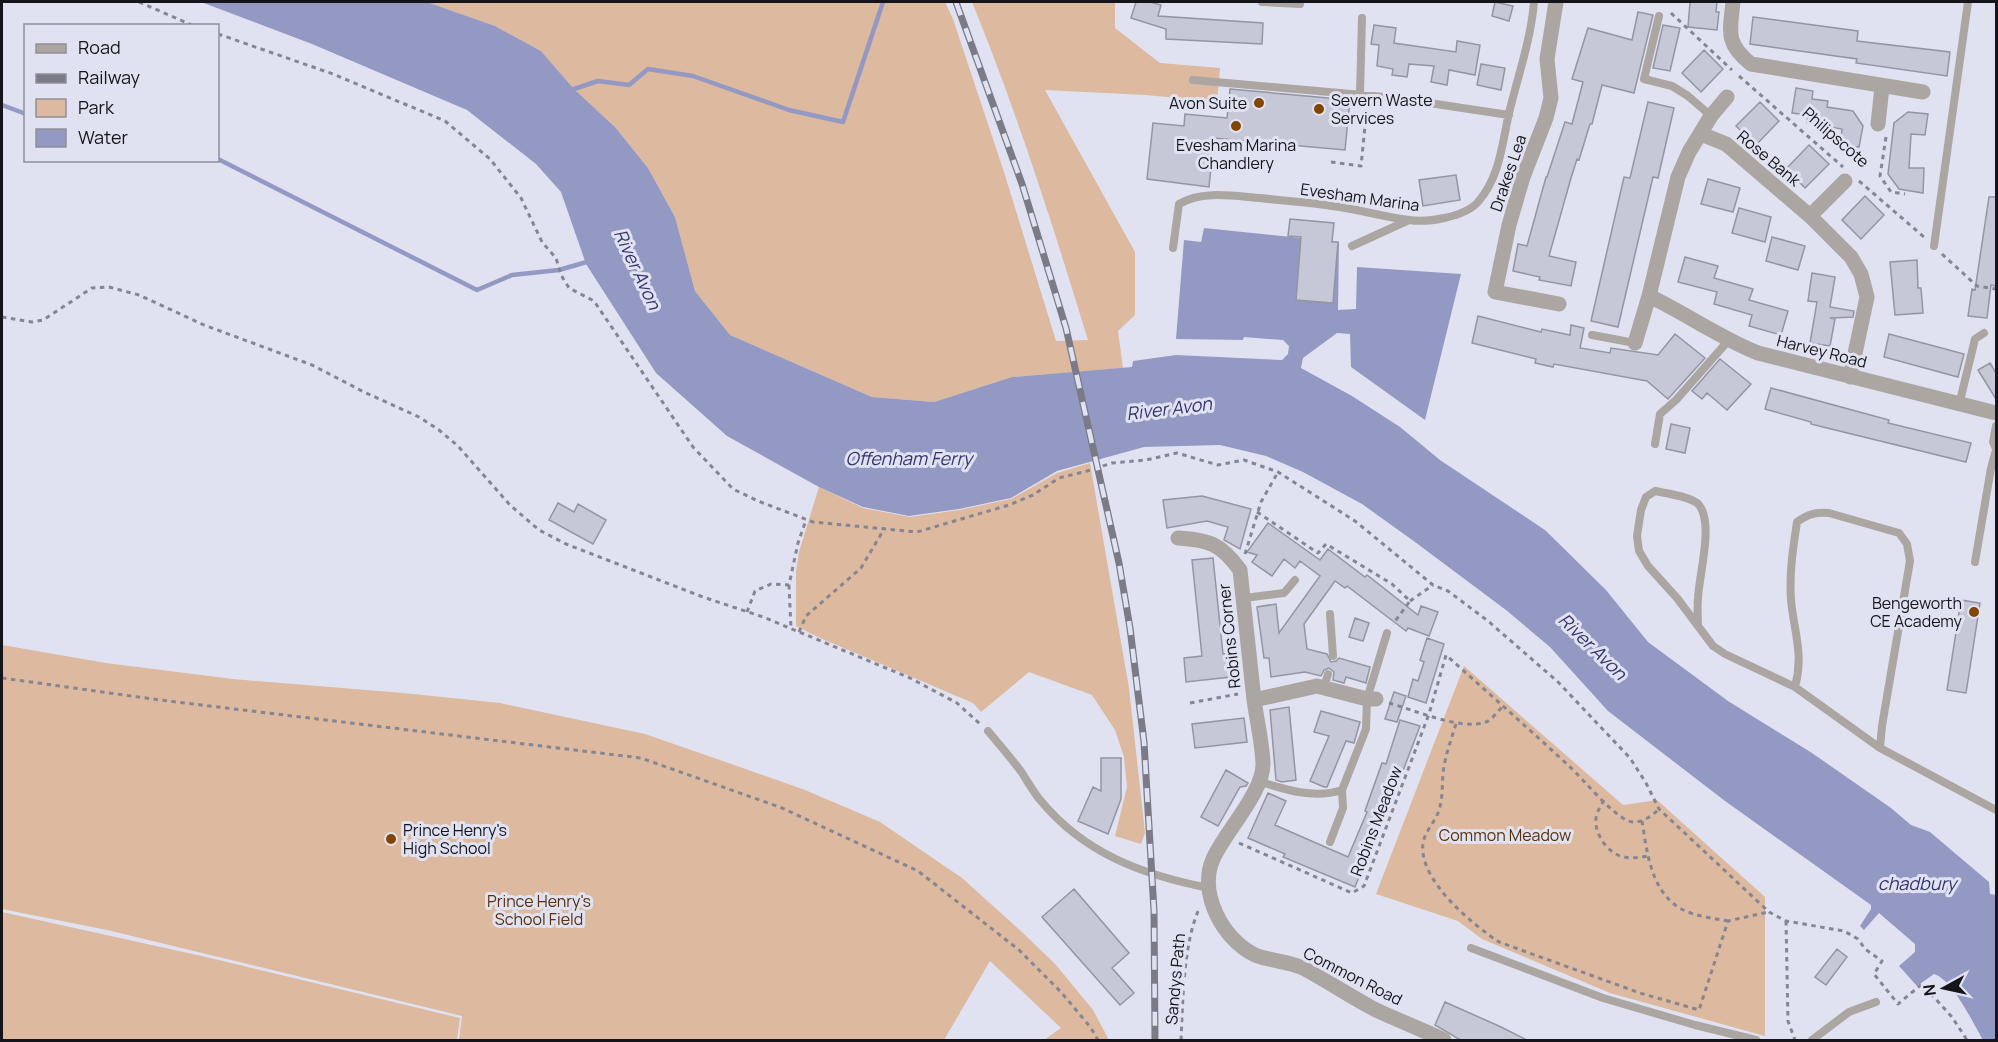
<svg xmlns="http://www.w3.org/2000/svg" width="1998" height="1042" font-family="Manrope,sans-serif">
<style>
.green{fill:#dcb99f}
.water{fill:#9499c4}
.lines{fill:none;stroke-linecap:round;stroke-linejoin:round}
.stream{stroke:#9499c4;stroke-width:4.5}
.building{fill:#c6c8d7;stroke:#9395a3;stroke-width:1.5}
.path{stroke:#858691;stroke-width:3;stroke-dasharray:4.5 4.5;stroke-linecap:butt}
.service{stroke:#aca6a2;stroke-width:8}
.minor{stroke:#aca6a2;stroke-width:15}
.rail-casing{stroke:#7a7b86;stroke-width:7}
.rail{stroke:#e0e2f1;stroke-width:4.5;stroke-dasharray:14;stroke-linecap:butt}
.poi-dot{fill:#814500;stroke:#e0e2f1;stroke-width:2}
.labels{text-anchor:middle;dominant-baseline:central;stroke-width:6;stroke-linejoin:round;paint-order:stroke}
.poi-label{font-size:16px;fill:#14141a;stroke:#e0e2f1;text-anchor:start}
.street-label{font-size:16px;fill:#14141a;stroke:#e0e2f1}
.park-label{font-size:16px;fill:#58310b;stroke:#e0e2f1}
.water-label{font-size:18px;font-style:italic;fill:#34356c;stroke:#e0e2f1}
</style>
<rect width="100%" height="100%" fill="#e0e2f1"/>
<path class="green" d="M427,2H945L953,19L1004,172L1056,341L1088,340C1053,226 1017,112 972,2H1115V28L1160,63L1220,68L1217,102L1146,95L1045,90L1135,252V315L1118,331L1123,368L1012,377L934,402L872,397L730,335L695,291L675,217L648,168L615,127L574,89L541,51L495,26Z
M1090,463L1129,688L1145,833L1141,844L1115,836L1127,787L1124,757L1115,730L1092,695L1029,672L981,712L973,703L818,637L796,626V572L799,552L819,487L863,508L910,517L959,510L1011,499L1057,473Z
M2,645L106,663L233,679L403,693L500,703L645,734L737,766L805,790L880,822L962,878L1023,933L1056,965L1093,1010L1109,1040H1044L1061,1028L990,961L944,1040H459L462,1016L107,930L2,909Z
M1464,666L1623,805L1657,800L1765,897V1036L1610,993L1482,939L1458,921L1376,894Z
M2,912L206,957L460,1018L457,1040H2Z"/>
<path class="water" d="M201,2H427L495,26L541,51L574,89L615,127L648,168L675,217L695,291L730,335L872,397L934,402L1012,377L1132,367L1133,361L1176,355L1282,360L1288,354L1289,346L1283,340L1244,337L1243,340L1176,339L1184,240L1201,242L1204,228L1339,242L1338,310L1356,309L1357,267L1461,274L1425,420L1351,367L1350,334L1337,333L1303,358L1301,368L1352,396L1400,427L1440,460L1545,530L1606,590L1648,642L1728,701L1812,753L1891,808L1911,825L1930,832L1989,882L1990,894L1996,895V1040H1983C1973,1023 1953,980 1934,974L1917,986L1899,966L1915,952V944L1879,913L1864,930L1860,926L1871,909V905L1725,801L1608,711L1550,647L1506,610L1415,542L1362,504L1303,472L1266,456L1220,445L1144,447L1057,471L1011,498L959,509L909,516L863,507L819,487L727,436L656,373L586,264L561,192L536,164L467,110L312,44Z"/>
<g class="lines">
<path class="stream" d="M571,90L598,81L629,85L648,69L693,76L789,110L843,122L883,2
M2,105L26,114
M218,159L477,290L512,275L559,270L590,261"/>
</g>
<path class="building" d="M1136,2H1150L1161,5L1158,16L1263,23L1262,44L1166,39V29L1131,18Z
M1495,2L1513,6L1509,21L1492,16Z
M1690,2H1717L1716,12H1719L1717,30L1688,27Z
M1638,12L1653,15L1634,93L1602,85L1592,124H1590L1579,160L1577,159L1571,178L1549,256L1576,262L1571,286L1539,280L1540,277L1513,271L1518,244L1527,246L1546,177H1547L1565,122L1572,124L1583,82L1572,79L1588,28L1632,40Z
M1753,17L1858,31L1857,41L1950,52L1947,76L1856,63L1857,59L1750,44Z
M1374,25L1396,28L1394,43L1456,52L1457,41L1480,45L1475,75L1449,70L1447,85L1431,82L1434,66L1409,64L1407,77L1392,75L1393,69L1377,66L1379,45L1371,44Z
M1663,25L1680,28L1670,71L1653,68Z
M1704,50L1723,69L1701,92L1682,73Z
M1481,64L1505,68L1501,90L1477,85Z
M1796,88L1813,91L1812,99L1828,101L1827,107L1853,111L1863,126L1859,147L1840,146L1842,129L1807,123L1808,115L1792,113Z
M1230,89L1350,100L1345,150L1214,138L1209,187L1147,179L1153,123L1184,126L1185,114L1227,118Z
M1648,102L1674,108L1658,178L1653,177L1618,327L1591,321L1624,177L1630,178Z
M1760,102L1779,121L1756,145L1736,126Z
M1908,112L1928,114L1925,135L1911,134L1909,168H1924L1923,193L1899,189L1888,174L1894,123Z
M1809,145L1829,164L1805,188L1786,169Z
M1456,175L1460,200L1423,206L1419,180Z
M1708,179L1740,188L1733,212L1701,204Z
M1865,196L1884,215L1861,239L1842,220Z
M1989,197H1996V286L1991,285L1987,318L1968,316L1972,289L1975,290Z
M1739,208L1771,217L1765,242L1732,233Z
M1290,219L1334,223L1332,242H1338L1333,303L1296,300L1301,237L1288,236Z
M1772,237L1805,246L1798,270L1766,261Z
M1685,257L1718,266L1714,278L1753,289L1749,300L1788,311L1781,335L1749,326L1752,315L1714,304L1717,292L1678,282Z
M1917,260L1918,288H1921L1923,313L1895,315L1890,262Z
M1812,273L1835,277L1830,307L1854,311L1853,317L1830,318L1835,319L1830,346L1810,343L1817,302L1808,301Z
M1478,316L1541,332L1542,329L1570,335L1571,325L1584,328L1580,348L1610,353L1611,348L1658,355L1675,334L1705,358L1668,399L1647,381L1554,364L1553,367L1535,363L1536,359L1472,343Z
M1889,334L1964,354L1958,377L1884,357Z
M1720,359L1751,384L1727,410L1707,393L1702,399L1692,391Z
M1990,363L1996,373V399L1978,370Z
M1771,388L1889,420L1888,423L1971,443L1966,462L1823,427L1811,424V422L1765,409Z
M1671,424L1690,428L1685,453L1666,449Z
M1202,496L1251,509L1240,549L1224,540L1228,527L1207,521L1167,528L1163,500Z
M558,503L574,512L578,504L606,520L593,544L549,520Z
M1268,523L1320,560L1328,549L1365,577L1367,575L1418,615L1421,606L1438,612L1429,636L1408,628L1406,631L1347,586L1345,588L1335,581L1304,624L1307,649L1327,654L1331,662L1336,661L1339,658L1370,667L1366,683L1346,677L1344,683L1333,680L1334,672L1329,668L1324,670L1321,676L1305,672L1271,677L1269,658H1264L1257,607L1276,604L1279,633L1320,576L1300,561L1295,568L1284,559L1272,576L1252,562L1257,555L1247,552Z
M1213,558L1223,654L1236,652L1240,676L1186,682L1184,658L1202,656L1192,560Z
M1961,600L1980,603L1966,693L1947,690Z
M1355,618L1369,623L1363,641L1349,637Z
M1427,638L1444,644L1426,703L1408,697L1413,679L1418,681L1424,662L1420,660Z
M1394,692L1406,696L1397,722L1385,719Z
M1289,707L1296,780L1282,782L1276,780L1270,710Z
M1321,711L1360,722L1354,743L1346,741L1327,787H1324L1310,781L1329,736L1314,732Z
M1244,718L1247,742L1195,748L1192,724Z
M1400,720L1420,726L1385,818L1383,817L1355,887L1283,857L1285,854L1248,838L1268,793L1286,801L1275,825L1348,857L1367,812L1365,811L1382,763L1386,764Z
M1101,758H1121V799L1108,834L1078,821L1093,787L1101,791Z
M1226,770L1248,783L1246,786L1240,787L1218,826L1201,817Z
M1074,889L1129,953L1112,968L1134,993L1120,1005L1042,917Z
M1837,949L1847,957L1826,985L1815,977Z
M1445,1002L1501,1027L1529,1041H1462L1435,1025Z"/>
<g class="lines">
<path class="path" d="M139,2L194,26
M1671,13L1732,70
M218,34L333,74L445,121L490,159L521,198L542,242L556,258L561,275L569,288L594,301L693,447L733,489L758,501L813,522L917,532L1009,505L1033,495L1059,478L1087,471L1112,463L1146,460L1177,453L1218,465L1244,460L1278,472L1355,521L1433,585L1448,591L1488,621L1558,682L1630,758L1646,783L1659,809L1769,912L1786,921L1844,931L1858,939L1865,949L1882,961L1874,974L1898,1004L1922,984L1952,1017L1967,1040
M1739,76L1843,167
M1886,137L1880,176L1891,192L1905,194
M1331,162L1361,166L1367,106
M1859,181L1924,237
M1942,254L1977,286L1996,289
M2,317L32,322L43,320L92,288L109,287L139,295L204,325L312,365L364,392L419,417L439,430L458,446L510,505L539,530L566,544L703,597L763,617L910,678L957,703L980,724
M1257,512L1318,553L1326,544L1392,584L1410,601L1393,624
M1245,554L1261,502L1278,472
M789,585L791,629
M1410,601L1433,585
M747,612L755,591L771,584L789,585L798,543L806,520
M799,632L806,616L861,568L884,529
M2,678L160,700L641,758L782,808L918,871L1019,950L1061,992L1091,1028L1098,1040
M1190,703L1238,694
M1389,703C1414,710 1462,731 1486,722C1492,720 1498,711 1503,706
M1456,724C1451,740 1445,756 1443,773C1442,785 1443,798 1439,810C1436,821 1425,831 1423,843C1418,880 1472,924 1499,942L1640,993L1699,1010L1728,921L1768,912
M1604,800C1601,806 1597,811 1596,818C1594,834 1608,854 1624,857C1632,859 1640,857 1648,856
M1642,821C1647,851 1650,888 1678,907C1692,916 1712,918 1728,921
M1239,843L1352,893L1364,886L1429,714L1446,655C1487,692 1528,728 1569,766C1585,781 1608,810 1626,820C1638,826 1651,817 1659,809
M1786,921L1788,1021L1795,1040
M1181,1040C1183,1001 1183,945 1199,909"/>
<path class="service" d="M1262,2L1300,4
M1659,16L1644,79L1672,86L1688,96L1711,116
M1193,80L1396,98L1509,115
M1360,94L1362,18
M1352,246L1409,220
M1934,246L1968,2
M1173,248L1179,204C1202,190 1234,196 1260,198C1284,201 1308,202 1332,206C1358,209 1383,217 1409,220C1427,223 1465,217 1478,202C1500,177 1502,144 1509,113C1518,76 1531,39 1534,2
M1592,335L1635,343
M1959,405L1975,339L1984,333
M1996,426L1993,442L1996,449
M1655,444L1660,414L1676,400L1728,341
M1975,562L1991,468L1996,450
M1244,598L1284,593L1295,580
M1330,614L1333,656
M1698,626C1698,617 1697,607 1698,598C1699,575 1714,523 1699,505C1693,497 1665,493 1655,491L1646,497L1641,510L1637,536L1639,551L1648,566L1677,598L1713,646L1725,654L1795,687L1880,748L1996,810
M1324,687L1328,674
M1795,687C1804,654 1794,632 1791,600C1789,574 1793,548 1797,522C1808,514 1816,512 1829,513L1899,533L1907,544L1910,561L1882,726L1880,748
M988,731C999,744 1010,757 1020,770C1027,780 1033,792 1041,801C1085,854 1143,875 1209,888
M1258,781C1286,790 1314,799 1342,790L1366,729L1367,699L1387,633
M1330,842L1343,808L1342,790
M1471,948L1603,998L1695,1025L1756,1040
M1812,1040L1849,1012L1876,1002"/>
<path class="minor" d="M1556,2L1547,59L1551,98L1546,118L1523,177L1509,225L1495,292L1559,304
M1733,2C1730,32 1725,43 1751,64L1923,92
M1878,124L1882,87
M1701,134L1726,144L1810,216L1851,257L1861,274L1867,297L1850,377
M1810,216L1845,181
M1649,296C1687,314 1720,338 1758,353L1996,413
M1635,343L1649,296L1678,177L1689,152L1711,116L1727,97
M1178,538C1210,540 1221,544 1240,570L1254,700
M1376,699H1367L1317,686L1254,700C1257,721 1262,742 1263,763C1264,792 1224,833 1213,859C1198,893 1223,940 1255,955C1270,961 1288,961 1303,968C1327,981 1350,996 1374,1009C1397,1020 1421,1029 1444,1040"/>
<g class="rail-casing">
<path id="rail" d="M956,2L1022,184L1066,328L1119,563L1130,628L1144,742L1154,911L1155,1040"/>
</g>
<use href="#rail" class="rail"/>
</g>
<g class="poi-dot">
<circle cx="1259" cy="103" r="6"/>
<circle cx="1319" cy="109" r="6"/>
<circle cx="1236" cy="126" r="6"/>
<circle cx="1974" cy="612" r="6"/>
<circle cx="391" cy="839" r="6"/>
</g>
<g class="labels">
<g class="poi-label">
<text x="1331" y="100">Severn Waste<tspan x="1331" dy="18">Services</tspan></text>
<text x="1247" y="103" text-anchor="end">Avon Suite</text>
<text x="1236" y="145" text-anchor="middle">Evesham Marina<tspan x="1236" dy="18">Chandlery</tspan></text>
<text x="1962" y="603" text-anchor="end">Bengeworth<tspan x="1962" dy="18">CE Academy</tspan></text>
<text x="403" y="830">Prince Henry's<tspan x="403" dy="18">High School</tspan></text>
</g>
<g class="street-label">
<text transform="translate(1836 137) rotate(41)">Philipscote</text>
<text transform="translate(1769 158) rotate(40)">Rose Bank</text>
<text transform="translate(1508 173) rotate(-71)">Drakes Lea</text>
<text transform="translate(1360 197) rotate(8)">Evesham Marina</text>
<text transform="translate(1822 351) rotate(14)">Harvey Road</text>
<text transform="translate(1229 636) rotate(-96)">Robins Corner</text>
<text transform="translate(1376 821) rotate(-69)">Robins Meadow</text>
<text transform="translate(1353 976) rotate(27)">Common Road</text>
<text transform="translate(1175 979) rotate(-85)">Sandys Path</text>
</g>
<g class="park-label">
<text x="1505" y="835">Common Meadow</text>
<text x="539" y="901">Prince Henry's<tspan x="539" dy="18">School Field</tspan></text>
</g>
<g class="water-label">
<text transform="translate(638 269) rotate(65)">River Avon</text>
<text transform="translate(1169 408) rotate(-7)">River Avon</text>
<text x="909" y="458">Offenham Ferry</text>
<text transform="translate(1593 646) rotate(44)">River Avon</text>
<text x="1917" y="883">chadbury</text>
</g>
</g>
<rect width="1998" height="1042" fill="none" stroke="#14141a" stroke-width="6"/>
<rect x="24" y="24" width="195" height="138" fill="#e0e2f1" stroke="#8e909b" stroke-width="1.5"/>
<rect x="36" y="44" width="30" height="9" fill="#aca6a2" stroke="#8e909b" stroke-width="1.5"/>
<text x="78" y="54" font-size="18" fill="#14141a">Road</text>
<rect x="36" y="74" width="30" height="9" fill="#7a7b86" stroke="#8e909b" stroke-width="1.5"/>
<text x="78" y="84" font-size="18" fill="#14141a">Railway</text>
<rect x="36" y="99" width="30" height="18" fill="#dcb99f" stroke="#8e909b" stroke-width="1.5"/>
<text x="78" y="114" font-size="18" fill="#14141a">Park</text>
<rect x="36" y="129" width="30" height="18" fill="#9499c4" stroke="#8e909b" stroke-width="1.5"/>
<text x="78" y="144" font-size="18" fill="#14141a">Water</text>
<g transform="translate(1944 988) rotate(262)" stroke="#e0e2f1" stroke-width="4.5" paint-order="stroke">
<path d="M0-4.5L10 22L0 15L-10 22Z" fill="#14141a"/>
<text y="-9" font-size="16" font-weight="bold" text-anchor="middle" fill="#14141a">N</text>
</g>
</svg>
